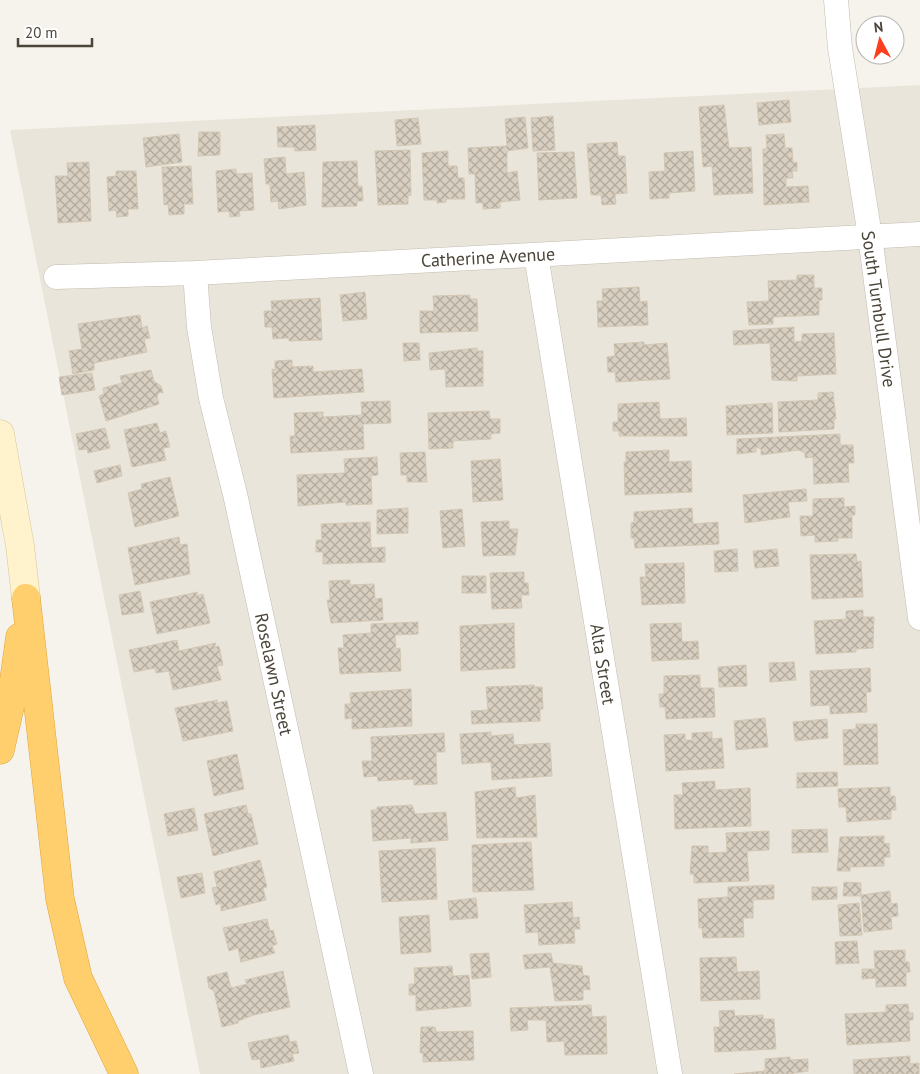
<svg xmlns="http://www.w3.org/2000/svg" width="920" height="1074" font-family="'PT Sans',sans-serif">
<style>
.residential{fill:#eae5da}
.building{fill:url(#building-cross-hatch);stroke:#d3c7b4}
.lines{fill:none;stroke-linecap:round;stroke-linejoin:round}
.street-casing{stroke:#c2bbae;stroke-width:25}
.secondary-casing{stroke:#d6c79b;stroke-width:29}
.highway-casing{stroke:#e0a43c;stroke-width:29}
.street{stroke:#fff;stroke-width:24}
.secondary{stroke:#fff3cd;stroke-width:28}
.highway{stroke:#ffcf6e;stroke-width:28}
.labels{text-anchor:middle;dominant-baseline:central;stroke-width:5;stroke-linejoin:round;paint-order:stroke}
.street-label{font-size:18px;fill:#4b4439;stroke:#fff}
</style>
<defs>
<pattern id="building-cross-hatch" width="8" height="8" patternUnits="userSpaceOnUse" patternTransform="scale(1.25)"><rect width="8" height="8" fill="#d8cfc1"/><path d="M0 0l8 8M0 8l8-8" fill="none" stroke="#b1aa9e"/></pattern>
</defs>
<rect width="100%" height="100%" fill="#f6f3ec"/>
<path class="residential" d="M920,85V1074H200L10,130Z"/>
<path class="building" d="M789,100L791,122L759,125L757,103Z
M724,105L729,148L751,147L753,193L714,195L712,166L703,167L699,107Z
M553,116L555,150L533,151L531,118Z
M525,117L528,148L507,151V173L517,171L520,200L500,202V208L483,209V203H476L475,174H469L468,148L507,146L505,119Z
M418,118L421,144L397,146L395,120Z
M315,125L316,150L295,151L294,147H278L277,127Z
M199,132H220V155L198,156Z
M179,134L182,162L146,167L143,138Z
M784,134L785,148H792L793,163L797,162V171H792L793,178H786V187L808,186L809,202L764,205L763,149H767L766,135Z
M617,142L618,156H625L627,193L615,194L616,204L602,205L601,195H591L587,144Z
M410,150L411,195L408,196V204L378,205L375,151Z
M448,151V166H457L458,178H464L465,199H446V202L437,203V200H424L422,153Z
M693,151L695,191L669,193V198L650,199L649,172L665,171L664,153Z
M574,152L577,198L539,200L537,153Z
M285,157L286,174L304,172L306,205L279,209L278,201L271,202L270,184H266L264,159Z
M357,161L358,186H362L363,201H357V206L322,207L323,162Z
M89,162L91,221L58,223L55,176H68L67,163Z
M191,166L193,204H184V214L169,215L168,204L164,205L162,167Z
M236,169V174L252,173L254,210L239,211L240,216L230,217L229,211L218,212L216,171Z
M116,171H136L138,209H128V216L117,217L116,210L109,211L107,177L116,176Z
M797,275H814V288H822V300H819V315L773,317V324L749,325L747,302L769,301L768,281L797,280Z
M639,287L640,302L647,301L648,325L598,327L597,301H603L602,289Z
M365,292L367,319L343,321L340,295Z
M470,295V299H477L478,331L420,333V311H434L433,296Z
M320,298L322,340L289,341V338L273,339L272,327H265L264,311H272L271,301Z
M140,315L142,328L147,326L150,338L144,339L147,352L94,363V370L73,374L69,351L82,349L78,324Z
M794,327V342L802,341V334L834,333L836,374L797,376V381L772,380L770,343L734,345L733,331Z
M644,342V345L667,343L670,379L616,382L615,372H608L607,357L615,356L614,344Z
M403,343H419L420,360L404,361Z
M477,348V351H483V386L446,387L445,369L430,370L429,353Z
M292,360V367L313,366V372L362,369L364,392L274,398L272,369L275,370V361Z
M151,370L154,381L161,386L163,393L160,392L157,396L159,404L106,421L99,396L104,394L103,388L122,383L120,376Z
M92,373L95,390L62,395L59,377Z
M833,392L836,419H834V429L779,432L778,402L818,400V393Z
M390,401L391,423L363,424L364,449L291,453L290,436H295L294,413L323,412V417L362,415L361,402Z
M659,402L660,419L686,418L687,436H619V431H613V422H618V404Z
M772,403L773,433L727,435L726,406Z
M489,411L490,419H500V433L491,434V439L453,441V448L429,449L428,413Z
M157,423L160,433L166,431L170,447L163,448L166,460L132,467L124,430Z
M105,428L110,448L88,453L87,449L79,450L76,434Z
M840,434V445H853L854,463H848L849,482L814,484L813,457L805,458V453L799,450L761,455V449L756,447V452L737,454V439Z
M669,450V462L691,461L692,492L625,495L624,462H626V452Z
M425,452L427,482H407V475H401L400,453Z
M377,457L378,475L371,476L372,504L346,505V502L298,506L297,475L345,473L344,459Z
M500,459L503,500L473,502L471,461Z
M120,465L122,476L97,483L94,471Z
M170,477L179,516L135,527L128,493L142,489L141,484Z
M806,489L807,501L788,502L790,517L745,523L743,495Z
M844,498V507L855,506V515H852V538H838V541L815,542V535L801,536L800,516H813V499Z
M408,508V533L377,534V510Z
M692,508L693,524L718,522L719,544L635,548L634,538H631V523L634,522V512Z
M462,509L465,546L443,548L440,511Z
M509,521V529H518L515,555L483,556L481,522Z
M370,522L371,548L385,547V562L323,564V552H316V540H322L321,524Z
M179,537L180,545L187,544L190,574L135,585L128,548Z
M737,549L738,571L715,572L714,551Z
M777,549L779,566L755,568L753,551Z
M856,554L857,562L861,561L863,597L812,599L810,555Z
M684,563L685,603L642,605L640,577H646L645,564Z
M524,572V583H528L529,595H521L522,608L492,609L490,573Z
M462,576H486V593H462Z
M350,580V585L374,584L375,599L382,598L383,620L331,623L327,600H330L329,581Z
M140,591L144,612L122,615L119,595Z
M198,592L195,596L203,594L210,623L157,634L150,602Z
M863,610V617H874L873,648L856,649V652L816,654L814,621L846,619V611Z
M418,622V634L395,635L396,649L400,648L401,671L340,674L338,648H344L343,635L371,633V624Z
M514,623L515,668L461,671L460,626Z
M681,623L682,642L698,641L699,659L652,661L650,624Z
M177,640L179,651L216,643L214,647L219,646L223,665L217,666L221,680L173,690L169,671L156,673L155,668L134,672L129,650Z
M794,662L796,680L770,682L769,663Z
M746,665L747,686L719,687L718,667Z
M870,668L871,692H866L867,712L830,714V705L811,706L810,671Z
M700,675V688H714L715,717L666,719L665,707H660L659,694H664V676Z
M534,685V687H542L543,709H540V721L472,724L471,711L488,710L486,687Z
M411,689L412,726L352,729V718L345,719V704H351L350,693Z
M218,700L216,703L227,701L233,731L183,741L175,708Z
M765,718L768,747L736,750L734,721Z
M827,719L828,738L795,741L793,722Z
M856,724H877L878,764L844,765L843,730L856,729Z
M491,732V736L513,734L514,745L550,743L552,776L492,780L491,762L462,764L460,734Z
M712,732V739L722,738L724,768L666,771L664,735L685,734V740H692V733Z
M444,733L445,752H436L437,784L414,785V779L378,781L377,776L364,777L362,761H372L371,737Z
M237,754L244,789L214,796L207,761Z
M837,772L838,786L797,788V773Z
M715,781V790L750,788L751,826L675,829L674,795H683L682,783Z
M515,787L516,798L535,795L537,837L477,838L475,792Z
M890,787V796H895L896,810H891V819L847,822L846,807H839L838,789Z
M246,805L248,814H251L258,844L213,856L204,814Z
M412,805L415,814L446,812L448,840L411,843V838L373,841L371,810H377V807Z
M194,808L198,830L168,836L164,814Z
M827,829L828,852L792,853V830Z
M769,831V850L747,851L749,881L694,883V874H690L692,846H708V853L727,852L726,833Z
M884,836V844L889,843L890,857H884V866L850,867V871H837L840,837Z
M531,842L534,890L473,892L472,845Z
M435,848L437,899L382,902L379,851Z
M260,860L267,887L263,888L266,900L221,911V903L216,905L212,888L217,887L214,872Z
M202,873L205,893L181,898L177,877Z
M844,882L861,883V896H843Z
M774,885V899L753,900V918H743L744,937L703,938L702,928H699L698,899L728,897V887Z
M812,887H837V899L812,900Z
M890,891L891,904L897,903L898,916L891,917L892,929L864,932L861,895Z
M476,898L478,918L450,920L448,901Z
M572,902L573,918L579,917L580,929H574L575,943L539,945L538,932L526,933L524,905Z
M859,903L862,935L840,936L838,905Z
M429,915L431,952L401,954L399,917Z
M267,919L270,931L273,930L277,944L272,946L275,953L241,962L238,948L229,951L223,928Z
M857,941L859,963L836,964L835,942Z
M905,950V962H909L910,972H906V986L876,987V978L862,979V969H875L874,951Z
M489,953L491,977L472,979L470,954Z
M551,953L553,963L582,966L583,975L589,976L590,990L583,989V1000L555,1001L550,967L525,969L523,955Z
M736,957L737,972L759,971L760,999L701,1001L700,958Z
M452,966L453,976L469,975L471,1006L416,1011V995H409V984H415L414,968Z
M283,971L290,1007L254,1015L238,1021V1023L222,1027L214,991L209,988L207,977L227,972L231,988L247,984L245,980Z
M908,1004L909,1013H913V1020H909L910,1041L847,1045L845,1014L886,1012V1005Z
M591,1005L592,1017L606,1016L607,1054L565,1055L564,1041L547,1042L546,1020H527L528,1030L511,1031L510,1008Z
M734,1010L735,1016L763,1015V1019H774L776,1049L715,1052L714,1027H720L719,1011Z
M421,1027H435L436,1032L473,1031L474,1060L423,1062V1053H420Z
M288,1035L290,1042L296,1041L299,1053L292,1054L294,1061L261,1068L260,1059L252,1060L248,1043Z
M910,1056V1064L919,1063V1074H854L853,1060Z
M790,1057V1060L808,1059V1071L789,1074H734L765,1071V1059Z"/>
<g class="lines">
<g class="street-casing">
<path id="street" d="M836,0L840,48L870,236L920,618
M536,255L670,1074
M195,273L199,327L211,398L235,494L361,1074
M56,277L195,273L920,234"/>
</g>
<g class="secondary-casing">
<path id="secondary" d="M0,434L20,546L26,598"/>
</g>
<g class="highway-casing">
<path id="highway" d="M26,598L60,899L78,978L124,1074
M0,750L11,702L20,637"/>
</g>
<use href="#street" class="street"/>
<use href="#secondary" class="secondary"/>
<use href="#highway" class="highway"/>
</g>
<g class="labels">
<g class="street-label">
<text transform="translate(488 257) rotate(-3)">Catherine Avenue</text>
<text transform="translate(879 309) rotate(82)">South Turnbull Drive</text>
<text transform="translate(603 664) rotate(81)">Alta Street</text>
<text transform="translate(274 674) rotate(78)">Roselawn Street</text>
</g>
</g>
<g transform="translate(880 40) rotate(353)"><circle r="24" fill="#ffffff" stroke="#b7b4b0"/>
<path d="M0-4L9 19L0 12L-9 19Z" fill="#fc3f1d"/>
<text y="-8" font-size="14" font-weight="bold" text-anchor="middle" fill="#4b4439">N</text>
</g>
<path d="M18 38v8h74v-8" fill="none" stroke="#4b4439" stroke-width="2.5"/>
<text x="25" y="38" font-size="15" fill="#4b4439" stroke="#ffffff" stroke-width="4" paint-order="stroke">20 m</text>
</svg>
